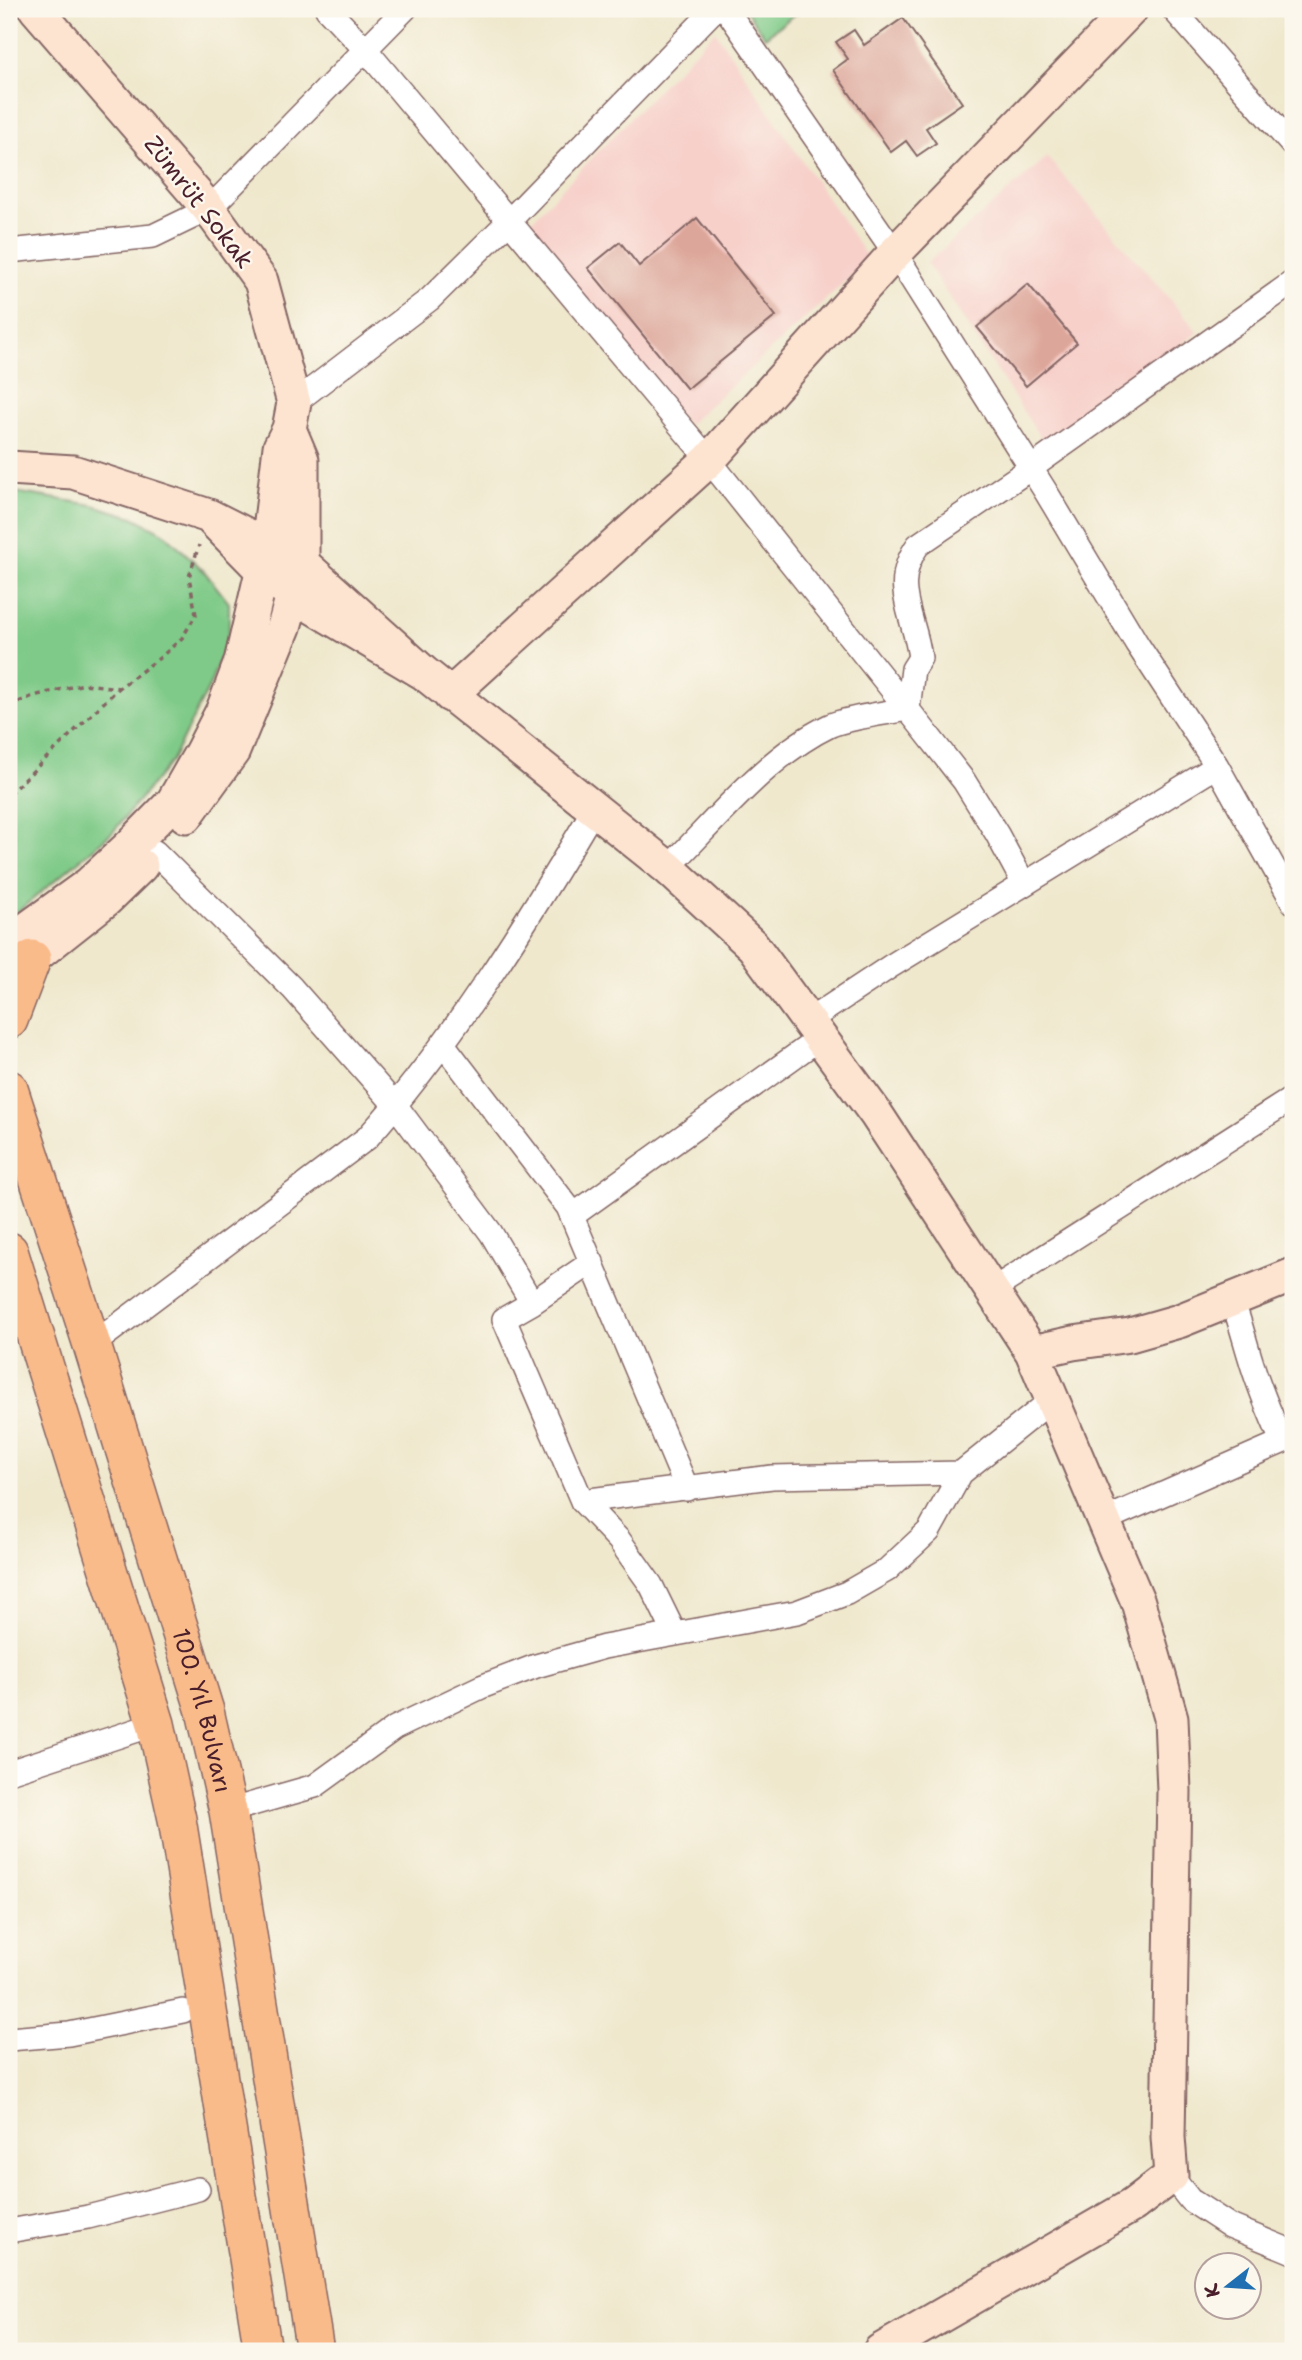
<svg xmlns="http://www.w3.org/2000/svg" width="1302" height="2360" font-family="'Shantell Sans',sans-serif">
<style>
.built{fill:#f7d0ca}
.green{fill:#7fca88;stroke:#64745a;stroke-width:2}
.building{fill:#dda69a}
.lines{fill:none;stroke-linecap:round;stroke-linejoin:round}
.street-casing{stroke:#846564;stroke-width:26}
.secondary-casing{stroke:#846564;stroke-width:37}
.primary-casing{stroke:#846564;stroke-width:40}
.path{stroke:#846564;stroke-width:3.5;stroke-dasharray:5 5;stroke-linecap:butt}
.street{stroke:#fff;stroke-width:23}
.secondary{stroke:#fde4d1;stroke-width:33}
.primary{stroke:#fabb8b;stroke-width:37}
.labels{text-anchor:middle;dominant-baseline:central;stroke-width:5;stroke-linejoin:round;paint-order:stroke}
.street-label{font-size:24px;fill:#4a1f2b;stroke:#fbf7ec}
</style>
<rect width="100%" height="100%" fill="#fbf7ec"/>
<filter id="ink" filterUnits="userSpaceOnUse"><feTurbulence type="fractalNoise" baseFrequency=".0143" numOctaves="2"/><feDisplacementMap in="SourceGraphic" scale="14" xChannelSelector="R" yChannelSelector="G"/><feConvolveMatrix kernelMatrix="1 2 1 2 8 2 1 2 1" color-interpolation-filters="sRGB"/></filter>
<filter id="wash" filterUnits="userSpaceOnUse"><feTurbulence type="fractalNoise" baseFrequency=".00686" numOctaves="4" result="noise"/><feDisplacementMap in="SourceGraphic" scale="28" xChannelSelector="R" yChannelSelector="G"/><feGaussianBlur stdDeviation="1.57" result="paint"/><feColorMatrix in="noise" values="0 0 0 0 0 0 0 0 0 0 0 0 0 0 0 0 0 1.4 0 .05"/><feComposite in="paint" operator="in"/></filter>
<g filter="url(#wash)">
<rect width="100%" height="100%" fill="#efe8cd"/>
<path class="built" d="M715,31L869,260L688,425L524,228Z
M1047,157L1198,332L1047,448L927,263Z"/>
<path class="green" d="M745,9H802L765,37Z
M9,491L93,505L133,517L164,533L204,571L229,603V633L210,685L172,760L113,832L9,919Z"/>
<g id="blocks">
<path class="building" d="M903,18L962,103L926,128L936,143L917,156L906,141L891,152L833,70L848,59L836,42L854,30L864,45Z
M697,218L776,316L687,389L588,268L620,242L639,266Z
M1028,284L1077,343L1026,386L977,327Z"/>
</g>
</g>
<g filter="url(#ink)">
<use href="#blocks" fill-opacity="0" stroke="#846564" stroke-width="2"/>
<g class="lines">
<g class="street-casing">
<path id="street" d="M327,9L366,50L709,460L921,726L964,781L997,834L1024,884
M726,9L895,253L1046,492L1137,644L1217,766L1293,902
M1173,9L1293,146
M9,251L153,236L209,209L405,9
M294,403L430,299L508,222L715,9
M155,852L292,988L396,1106L491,1233L532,1303
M668,868C716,820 767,756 829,726C846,718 887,713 908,709L913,669L920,658C915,615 889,586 918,545L1031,468L1293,282
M808,1021L891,966L1217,766
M443,1044L568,1207L687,1489
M572,1216L820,1038
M592,1262L532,1303L504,1319L582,1501L619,1540L651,1585L675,1634
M992,1290L1293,1098
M1232,1300C1240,1321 1245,1342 1252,1364C1260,1390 1271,1416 1282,1441
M92,1345L367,1138C454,1040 527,922 594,809
M582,1501L772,1477L961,1473
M1104,1520L1293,1437
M9,1772L156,1724
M228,1811L315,1786L395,1728L481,1687L536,1666L604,1647L797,1612L847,1593L887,1570L929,1531L961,1473L1053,1399
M9,2039L69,2034L183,2011
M1171,2176L1190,2200L1230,2226L1293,2252
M9,2231L88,2217L198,2189"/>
</g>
<g class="secondary-casing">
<path id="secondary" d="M9,468L73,472L209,516
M209,516L302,563L424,673L293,595L263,571Z
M424,673L668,868L753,946L876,1114L1032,1352L1138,1602L1171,1718L1174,1791L1168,2137L1171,2176L1133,2205L880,2351
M450,695L709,460L895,253L1131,9
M186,816L233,751L284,627L302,563V460L289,429
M9,942L89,884L132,844L173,802L201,753L223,710L241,662L268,546L280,447L289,429L294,403L261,281L209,209L36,9
M11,975L107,899L141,866
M1032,1352L1073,1343L1130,1335L1179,1321L1293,1275"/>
</g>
<g class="primary-casing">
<g id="primary">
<path d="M9,1020L32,959"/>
<path id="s1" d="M9,1089L92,1345L205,1711L228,1811L315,2351"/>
<path d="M9,1251L156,1724L177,1819L263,2351"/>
</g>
</g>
<path class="path" d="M9,706L33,696L84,684L119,688
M9,794L119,688L162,656L182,638L196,615L189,577L199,545"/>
<use href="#street" class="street"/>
<use href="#secondary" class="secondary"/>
<use href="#primary" class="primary"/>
</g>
</g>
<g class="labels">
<g class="street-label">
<text transform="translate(199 202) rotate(52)">Zümrüt Sokak</text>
<text stroke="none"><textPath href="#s1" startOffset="651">100. Yıl Bulvarı</textPath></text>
</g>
</g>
<rect width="1302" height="2360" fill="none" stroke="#fbf7ec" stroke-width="35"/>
<g transform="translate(1228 2286) rotate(253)"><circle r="33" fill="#fbf7ec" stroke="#b4a19f" stroke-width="2"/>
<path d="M0-5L12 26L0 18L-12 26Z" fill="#1f6fb2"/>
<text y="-10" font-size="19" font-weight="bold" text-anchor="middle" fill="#4a1f2b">K</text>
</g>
</svg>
